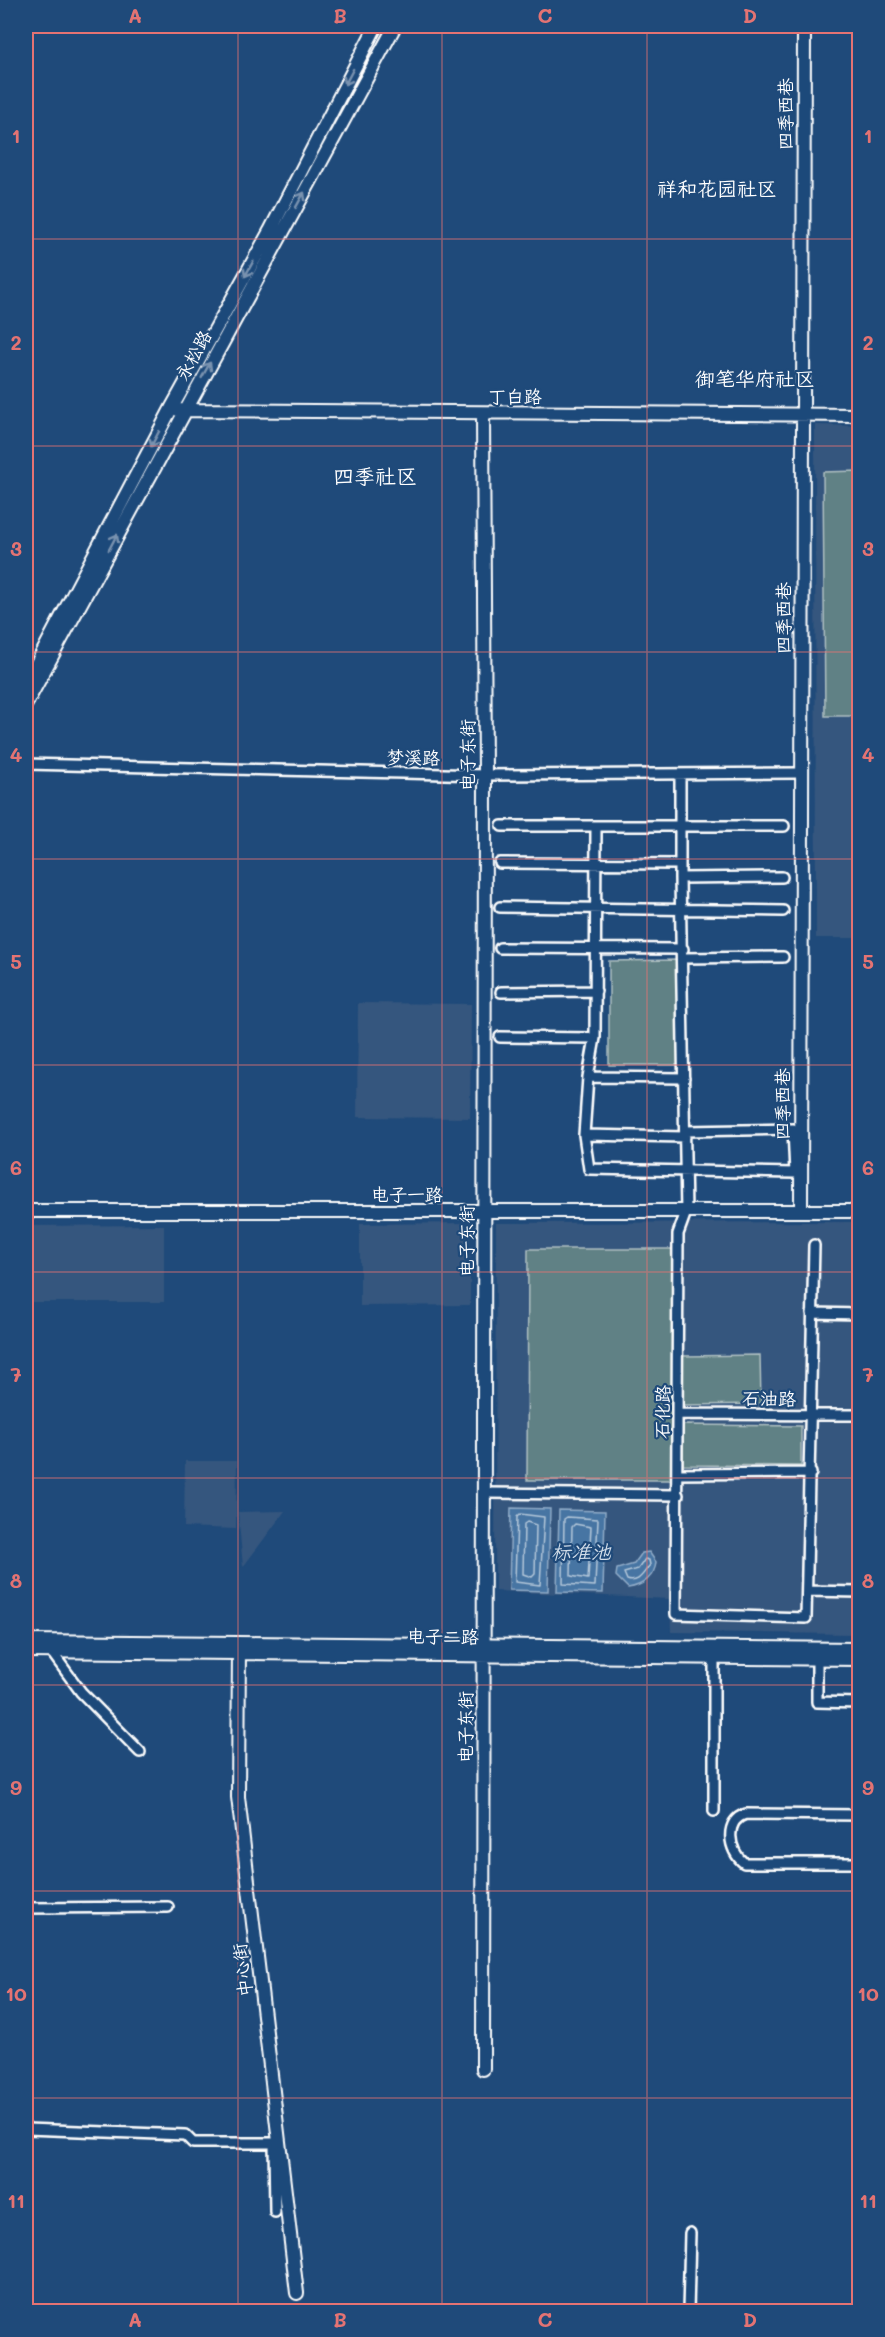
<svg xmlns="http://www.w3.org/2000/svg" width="885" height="2337" font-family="Mali,'LXGW WenKai TC',sans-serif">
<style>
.built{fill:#35567e}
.green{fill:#608185;stroke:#b0c0c2;stroke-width:1.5}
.water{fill:#4775a3;stroke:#91acc8;stroke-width:1.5}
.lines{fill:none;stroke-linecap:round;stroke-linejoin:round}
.shore{stroke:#b5c8da;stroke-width:1.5}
.street-casing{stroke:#fff;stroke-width:14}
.secondary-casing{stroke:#fff;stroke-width:16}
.street{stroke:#1f4a7a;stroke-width:9}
.secondary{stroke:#1f4a7a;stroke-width:12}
.oneway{stroke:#7992af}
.grid{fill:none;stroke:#e47373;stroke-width:1.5;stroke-opacity:0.55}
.labels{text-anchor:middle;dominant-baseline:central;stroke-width:4.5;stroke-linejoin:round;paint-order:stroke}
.street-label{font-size:18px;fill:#fff;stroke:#1f4a7a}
.neighbourhood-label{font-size:20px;fill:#fff;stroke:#1f4a7a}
.water-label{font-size:20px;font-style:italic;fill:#d1dce8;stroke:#1f4a7a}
.quarter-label{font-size:21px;fill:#fff;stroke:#1f4a7a}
.neatline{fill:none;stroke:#e47373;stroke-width:2}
.grid-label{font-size:20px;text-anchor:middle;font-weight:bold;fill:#e47373}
</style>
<rect width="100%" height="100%" fill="#1f4a7a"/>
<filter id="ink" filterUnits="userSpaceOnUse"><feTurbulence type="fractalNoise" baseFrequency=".0167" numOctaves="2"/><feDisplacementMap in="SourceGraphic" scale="12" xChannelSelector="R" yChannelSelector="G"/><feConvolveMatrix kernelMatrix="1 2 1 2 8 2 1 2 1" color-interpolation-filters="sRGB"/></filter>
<g filter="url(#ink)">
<path class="built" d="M815,425L859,426V938H816Z
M358,1003L471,1004L470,1118L357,1117Z
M859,1222V1634L671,1632L670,1599L495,1591L496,1223Z
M470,1223V1305L360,1306V1224Z
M164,1225V1302H26V1226Z
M185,1461H237L236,1529L184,1527Z
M285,1511L243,1567L238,1512Z"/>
<path class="green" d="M859,471V716H825L823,472Z
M678,960L679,1065H609V961Z
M528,1249H674L672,1480H527Z
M760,1355L761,1404L683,1405V1356Z
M683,1425L801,1426V1466L683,1465Z"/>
<path class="water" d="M511,1508L550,1509L548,1591L509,1590Z
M559,1510L605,1511L603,1593L557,1592Z
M649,1552L656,1562C655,1577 642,1586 628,1588L616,1576L617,1569L634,1564L642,1553Z"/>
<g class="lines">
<path class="shore" d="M520,1514L544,1517L540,1585L515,1582L517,1517Z
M567,1517L598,1519L595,1586L563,1584L564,1519Z
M527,1522L536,1525L535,1574L532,1577L523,1574L524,1524Z
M575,1524L591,1527L588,1579L571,1576L572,1527Z
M645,1559L649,1560L650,1565C643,1573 639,1584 627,1580L624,1573L638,1569Z"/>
<g class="street-casing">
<path id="street" d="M26,764L485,775L800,773
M680,775V878L686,1212L678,1234L676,1614L806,1618L814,1245
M502,826H784
M500,863L680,864
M680,878L782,877
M500,907L783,911
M500,948L683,949
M683,958L783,957
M501,992L596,991
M500,1037L595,1038
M588,1077L595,1038L596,826
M684,1078L588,1077L584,1135L589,1169L795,1173L793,1129L685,1131
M584,1135L685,1137
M812,1313L860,1314
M679,1414L860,1415
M677,1474L811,1473
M485,1493L678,1495
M807,1591L860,1592
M51,1651L81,1692L140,1752
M714,1657V1811
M817,1658V1702L860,1703
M860,1815L746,1814C724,1820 728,1851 744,1863H860
M26,1908L168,1907
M26,2129L185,2135L193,2143H274L275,2212
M688,2312L690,2233"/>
</g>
<g class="secondary-casing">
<path id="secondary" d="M178,410L860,415
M483,414L485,775L483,2069
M26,684L171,409L270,231L376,26
M26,704L395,26
M26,1211H860
M801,1211L804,26
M26,1641L860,1649
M239,1647L238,1797L297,2293
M26,1651L860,1659"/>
</g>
<use href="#street" class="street"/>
<use href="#secondary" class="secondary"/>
</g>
<defs><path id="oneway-shaft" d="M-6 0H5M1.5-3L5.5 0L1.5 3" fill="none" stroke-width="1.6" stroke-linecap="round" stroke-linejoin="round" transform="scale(1.5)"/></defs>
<g class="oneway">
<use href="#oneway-shaft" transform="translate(349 77) rotate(118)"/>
<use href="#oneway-shaft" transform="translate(300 200) rotate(-61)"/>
<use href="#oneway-shaft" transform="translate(249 269) rotate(119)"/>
<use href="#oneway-shaft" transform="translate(206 370) rotate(-61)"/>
<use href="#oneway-shaft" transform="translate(155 439) rotate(118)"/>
<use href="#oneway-shaft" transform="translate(113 542) rotate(-62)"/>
</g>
</g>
<path class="grid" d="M238,26V2312M442,26V2312M647,26V2312M26,239H860M26,446H860M26,652H860M26,859H860M26,1065H860M26,1272H860M26,1478H860M26,1685H860M26,1891H860M26,2098H860"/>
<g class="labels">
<g class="street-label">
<text transform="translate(785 114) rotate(-90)">四季西巷</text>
<text transform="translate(193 355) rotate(-61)">永松路</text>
<text x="515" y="396">丁白路</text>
<text transform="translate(783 618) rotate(-90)">四季西巷</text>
<text transform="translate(467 755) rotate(-90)">电子东街</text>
<text transform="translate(413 757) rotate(1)">梦溪路</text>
<text transform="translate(782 1104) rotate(-90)">四季西巷</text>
<text x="407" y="1194">电子一路</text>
<text transform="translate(466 1241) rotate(-90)">电子东街</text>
<text transform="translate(769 1398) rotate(1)">石油路</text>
<text transform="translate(662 1412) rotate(-89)">石化路</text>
<text transform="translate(443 1636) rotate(1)">电子二路</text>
<text transform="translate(465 1727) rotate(-90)">电子东街</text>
<text transform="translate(242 1970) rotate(-97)">中心街</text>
</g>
<g class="neighbourhood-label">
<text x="717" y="188">祥和花园社区</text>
<text x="755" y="378">御笔华府社区</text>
</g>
<g class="water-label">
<text x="581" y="1551">标准池</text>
</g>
<g class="quarter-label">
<text x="375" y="475">四季社区</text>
</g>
</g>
<rect width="885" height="2337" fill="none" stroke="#1f4a7a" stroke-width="66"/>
<rect x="33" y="33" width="819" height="2271" class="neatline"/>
<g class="grid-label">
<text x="135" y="23">A</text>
<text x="340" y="23">B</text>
<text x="545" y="23">C</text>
<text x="750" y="23">D</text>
<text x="16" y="143">1</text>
<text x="868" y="143">1</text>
<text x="16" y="350">2</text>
<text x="868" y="350">2</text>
<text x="16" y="556">3</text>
<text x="868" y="556">3</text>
<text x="16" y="762">4</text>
<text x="868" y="762">4</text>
<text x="16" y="969">5</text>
<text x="868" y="969">5</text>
<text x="16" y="1175">6</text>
<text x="868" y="1175">6</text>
<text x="16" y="1382">7</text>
<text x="868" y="1382">7</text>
<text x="16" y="1588">8</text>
<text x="868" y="1588">8</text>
<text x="16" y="1795">9</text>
<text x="868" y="1795">9</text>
<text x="16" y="2001">10</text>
<text x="868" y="2001">10</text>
<text x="16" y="2208">11</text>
<text x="868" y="2208">11</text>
<text x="135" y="2327">A</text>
<text x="340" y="2327">B</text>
<text x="545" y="2327">C</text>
<text x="750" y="2327">D</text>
</g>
</svg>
